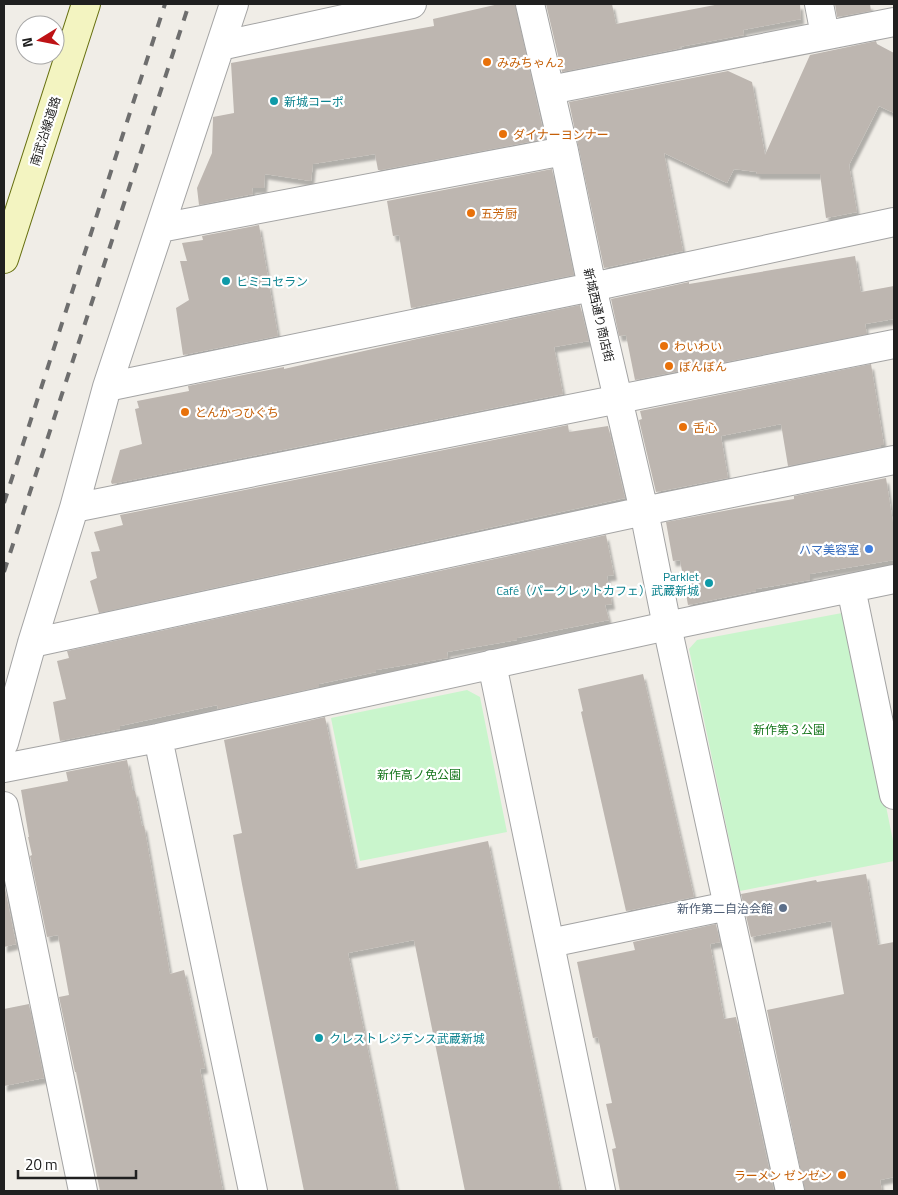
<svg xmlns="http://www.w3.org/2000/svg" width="898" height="1195" font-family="'Titillium Web','Noto Sans JP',sans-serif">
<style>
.park{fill:#c9f5cc}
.building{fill:#bdb6b0;filter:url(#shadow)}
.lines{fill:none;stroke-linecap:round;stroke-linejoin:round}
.street-casing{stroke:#a4a4a4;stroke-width:30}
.secondary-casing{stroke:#666f0f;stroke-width:30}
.street{stroke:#fff;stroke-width:28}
.secondary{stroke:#f3f4c1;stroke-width:28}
.rail{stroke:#6e6e6e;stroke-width:4;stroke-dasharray:10 10;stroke-linecap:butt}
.food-dot{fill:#e8710a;stroke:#fff;stroke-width:2}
.culture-dot{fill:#0f9aa8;stroke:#fff;stroke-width:2}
.shop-dot{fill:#3f7fe0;stroke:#fff;stroke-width:2}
.service-dot{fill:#5c6f8a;stroke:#fff;stroke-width:2}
.labels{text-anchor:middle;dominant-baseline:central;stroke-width:4.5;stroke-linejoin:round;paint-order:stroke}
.food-label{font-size:12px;fill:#c56008;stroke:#fff;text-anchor:start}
.culture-label{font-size:12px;fill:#0d838f;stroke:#fff;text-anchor:start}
.street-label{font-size:12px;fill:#202020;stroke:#fff}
.shop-label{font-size:12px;fill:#366cbe;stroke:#fff;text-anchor:end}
.park-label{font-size:12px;fill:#16761c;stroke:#fff}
.service-label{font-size:12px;fill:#4e5e75;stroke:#fff;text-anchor:end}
</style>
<defs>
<filter id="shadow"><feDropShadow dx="3" dy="5.5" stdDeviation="1" flood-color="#0004"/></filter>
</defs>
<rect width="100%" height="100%" fill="#f0ede7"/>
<path class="park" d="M842,613L848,617L894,846V861L740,891L689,649L697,640Z
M467,690L480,697L507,832L360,861L331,718Z"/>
<path class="building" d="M499,4H515L545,139L381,170H378L375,154L313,164L311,181L265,174L264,188H252L253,194L199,205L197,188L212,153L213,117L234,113L231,63L434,26L433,19Z
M546,4H612L616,24L720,4H800L801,19L743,30L744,35L679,47L682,48L562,72Z
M835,4H870L871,11L837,17Z
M876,41L877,44L894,53V113L879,106L849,165L857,212L826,218L820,174H756L757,172L734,169L727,183L664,153L683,251L604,268L569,102L728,71L752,82L765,155L810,55Z
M552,169L574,275L411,308L399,235L393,236L387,201Z
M259,225L278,336L183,355L176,308L189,300L180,261H187L182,243L203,240L202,236Z
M855,256L861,292L894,286V319L865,324L867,334L635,380L626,335L619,336L611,299L689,282V284Z
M580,305L589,341L554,347L563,394L112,484L111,482L120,450L142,444L135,409L139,408L137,401L189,391L188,386L284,367V369L417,339Z
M871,364L884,445H881V447L788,466L781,424L721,436L728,478L656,492L639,420L642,419L640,411Z
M568,425L569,432L608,426L625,498L99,613L90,581L97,578L91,552L100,551L94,532L123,525L120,515Z
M886,478L894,529V560L810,574V580L756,589V591L688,605L680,560L673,561L666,522L734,509L794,499V496Z
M606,535L614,575L607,576L612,604L605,605L609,620L517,638V640L447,652L448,658L376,670V672L319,684V687L218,709L217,705L120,726V729L60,741L53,702L66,699L57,661L69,658L67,651Z
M643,674L694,897L626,911L581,712L583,711L578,689Z
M325,717L356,869L488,841L560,1191H465L414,940L348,953L397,1191H304L242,884L233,835L242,833L224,740Z
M127,760L133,791H135L142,826L144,825L170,974L184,970L192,1007L205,1068L200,1069L223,1191H100L76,1072H75L59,997L69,995L58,935L47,937L30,856L32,855L28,837H29L21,790L68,781L66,772Z
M866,874L878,945L894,942V1177L880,1180L882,1191H805L767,1010L844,994L831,921L751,937L741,894L816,880L817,882Z
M4,883L16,944L4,947Z
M716,924L720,942L710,944L724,1019L736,1017L774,1191H620L612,1149L616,1148L606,1104L612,1103L598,1037L593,1038L577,962L635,950L633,942Z
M29,1004L44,1078L4,1086V1009Z"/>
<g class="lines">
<g class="street-casing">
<path id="street" d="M530,4L564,151L592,287L644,511L667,626L790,1191
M819,4L825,35
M220,46L412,4
M550,90L894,22
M160,228L564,151
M107,387L592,287L894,222
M74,508L894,344
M851,588L894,795
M32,643L644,511L894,460
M492,664L601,1191
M158,738L253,1191
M4,743L32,643L74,508L107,387L234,4
M4,768L158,738L667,626L894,579
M4,806L83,1191
M550,943L728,906"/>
</g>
<g class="secondary-casing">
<path id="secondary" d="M4,259L86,4"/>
</g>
<use href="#street" class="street"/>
<use href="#secondary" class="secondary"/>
<path class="rail" d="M4,503L165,4
M4,572L189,4"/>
</g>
<g class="food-dot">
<circle cx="487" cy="62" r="5"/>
<circle cx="503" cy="134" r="5"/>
<circle cx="471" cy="213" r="5"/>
<circle cx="664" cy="346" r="5"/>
<circle cx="669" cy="366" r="5"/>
<circle cx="185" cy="412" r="5"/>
<circle cx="683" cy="427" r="5"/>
<circle cx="842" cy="1175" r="5"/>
</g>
<g class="culture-dot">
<circle cx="274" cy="101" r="5"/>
<circle cx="226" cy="281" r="5"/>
<circle cx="709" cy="583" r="5"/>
<circle cx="319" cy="1038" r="5"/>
</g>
<circle class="shop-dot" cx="869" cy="549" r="5"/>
<circle class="service-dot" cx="783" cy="908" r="5"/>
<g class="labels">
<g class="food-label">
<text x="497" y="62">みみちゃん2</text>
<text x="513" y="134">ダイナーヨンナー</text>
<text x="481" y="213">五芳厨</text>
<text x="674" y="346">わいわい</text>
<text x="679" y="366">ぼんぼん</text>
<text x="195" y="412">とんかつひぐち</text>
<text x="693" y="427">舌心</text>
<text x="832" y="1175" text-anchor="end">ラーメン ゼンゼン</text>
</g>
<g class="culture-label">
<text x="284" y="101">新城コーポ</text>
<text x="236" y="281">ヒミコセラン</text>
<text x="699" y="576" text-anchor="end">Parklet<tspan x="699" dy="14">Café（パークレットカフェ）武蔵新城</tspan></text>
<text x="329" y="1038">クレストレジデンス武蔵新城</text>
</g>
<g class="street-label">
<text transform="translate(45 131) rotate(-72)">南武沿線道路</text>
<text transform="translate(599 315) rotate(77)">新城西通り商店街</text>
</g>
<g class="shop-label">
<text x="859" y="549">ハマ美容室</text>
</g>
<g class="park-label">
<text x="789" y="729">新作第３公園</text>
<text x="419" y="774">新作高ノ免公園</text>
</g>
<g class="service-label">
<text x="773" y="908">新作第二自治会館</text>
</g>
</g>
<rect width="898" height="1195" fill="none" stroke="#202020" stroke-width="10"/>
<g transform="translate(40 40) rotate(260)"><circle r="24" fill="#ffffff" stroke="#a6a6a6"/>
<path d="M0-4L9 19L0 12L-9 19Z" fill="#be1215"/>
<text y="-8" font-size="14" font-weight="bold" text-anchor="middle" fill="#202020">N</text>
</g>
<path d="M18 1170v8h118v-8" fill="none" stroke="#202020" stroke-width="2.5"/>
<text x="25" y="1170" font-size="15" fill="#202020" stroke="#ffffff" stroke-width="4" paint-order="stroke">20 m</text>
</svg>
